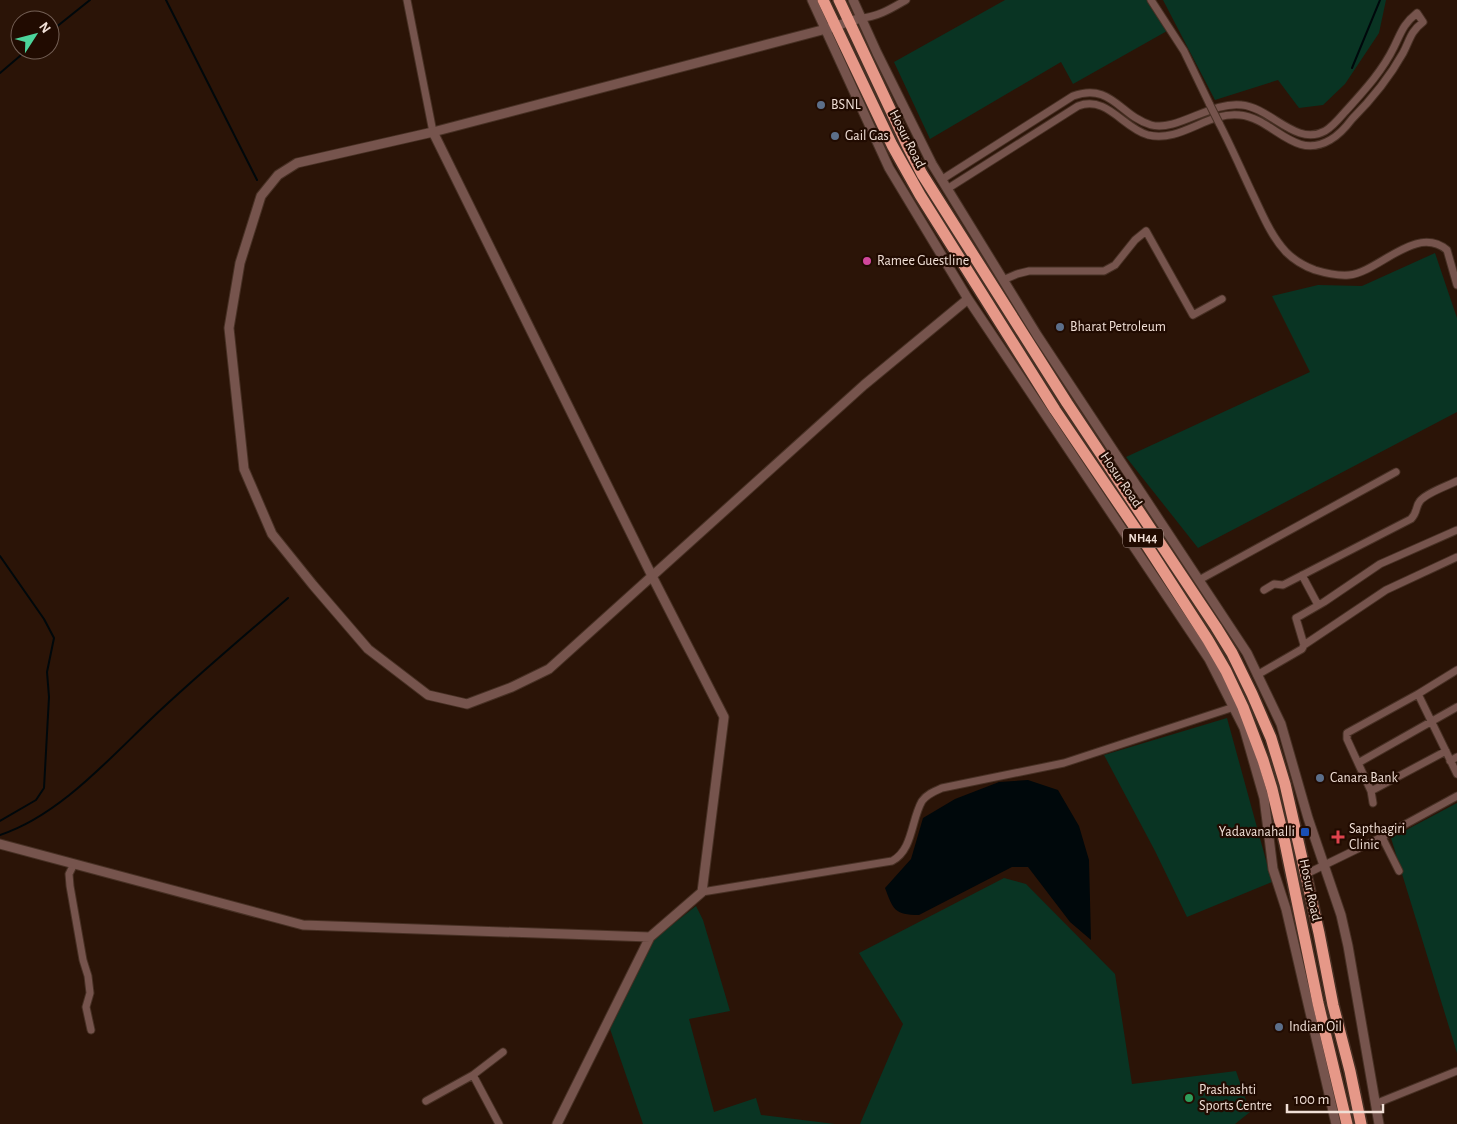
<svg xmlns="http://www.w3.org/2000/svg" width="1457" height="1124" font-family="'Alegreya Sans',sans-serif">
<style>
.green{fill:#093423}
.water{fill:#00080b}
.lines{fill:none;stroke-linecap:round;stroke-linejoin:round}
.stream{stroke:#00080b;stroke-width:2}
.minor-casing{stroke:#473024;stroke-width:9}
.tertiary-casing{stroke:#473024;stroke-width:11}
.trunk-casing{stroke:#473024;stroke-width:14}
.minor{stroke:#76544d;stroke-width:7}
.tertiary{stroke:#76544d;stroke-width:9}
.trunk{stroke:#e69888;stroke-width:11}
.minor-bridge-casing{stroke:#473024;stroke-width:9;stroke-linecap:butt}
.minor-bridge{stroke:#76544d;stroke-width:7}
.service-dot{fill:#5c6f8a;stroke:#210b01;stroke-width:2}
.hotel-dot{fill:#d1479c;stroke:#210b01;stroke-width:2}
.transit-dot{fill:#1a4fb4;stroke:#210b01;stroke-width:2}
.health-dot{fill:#e0444e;stroke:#210b01;stroke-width:2}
.leisure-dot{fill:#2e9e5b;stroke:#210b01;stroke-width:2}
.labels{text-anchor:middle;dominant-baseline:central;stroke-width:4.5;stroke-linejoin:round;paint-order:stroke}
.shield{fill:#210b01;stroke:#b29f96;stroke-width:1}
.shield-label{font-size:12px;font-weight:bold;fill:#f0dfd6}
.poi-label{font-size:14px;fill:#f0dfd6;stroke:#210b01;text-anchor:start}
.street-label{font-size:14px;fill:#f0dfd6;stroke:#210b01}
</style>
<rect width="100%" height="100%" fill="#2b1407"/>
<path class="green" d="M1005,0H1149L1167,31L1073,84L1061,62L930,139L894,62Z
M1163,0H1386L1379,33L1345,84L1323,105L1299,108L1278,80L1215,100Z
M1435,253L1457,318V412L1198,548L1126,457L1310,372L1272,296L1318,285L1362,286Z
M1227,718L1272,882L1187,917L1155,851L1104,755Z
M1457,803V1053L1391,838Z
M1004,878L1026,884L1115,974L1132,1084L1236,1071L1250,1112L1235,1124H860L903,1024L859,953Z
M696,906L703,920L730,1011L689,1019L714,1112L756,1098L761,1115L835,1124H643L610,1029L654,939Z"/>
<path class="water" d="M1028,780L1058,790L1079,826L1089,860L1091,940L1070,922L1028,867H1012L919,915C894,915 893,909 885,888L911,859L923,818L955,799L999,782Z"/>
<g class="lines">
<path class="stream" d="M166,0L257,180
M50,32L90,0
M1352,68L1380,0
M0,73L27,50
M0,556L44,619L54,638L47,672L49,697L44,788L36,800L0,821
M0,835C58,816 107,761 150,720C194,678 242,638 288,598"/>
<g class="minor-casing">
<path id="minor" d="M407,0L433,132
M1151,0L1184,51L1210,105
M861,18C878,17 892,8 906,0
M1219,123C1232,148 1243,174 1255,199C1264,218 1272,237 1286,252C1294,260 1304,266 1315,270C1325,273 1337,276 1349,275C1379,272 1416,224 1447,250L1457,285
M941,180L1073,96C1111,82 1120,116 1151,125C1177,132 1211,101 1242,105C1271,108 1296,147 1325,131C1332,127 1338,120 1344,113C1362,93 1382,72 1394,47C1401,33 1403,24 1417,13L1423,22C1410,32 1410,40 1403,53C1389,78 1372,99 1352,119C1346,127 1339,135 1330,140C1294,161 1273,118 1240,115C1208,111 1181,143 1148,135C1123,128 1107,95 1078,106L947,189
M1003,280L1017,274L1029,271H1104L1115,265L1135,240L1146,231L1193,315L1222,299
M1302,575L1318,605
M1199,580L1396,472
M1264,590L1274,584L1283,585L1411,519C1418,512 1415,507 1420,501C1426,493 1447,486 1457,481
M1304,645L1296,618L1298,617L1324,602L1380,564L1457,530
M1257,675L1302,649L1304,645L1386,590L1457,557
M1418,694L1457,670
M1450,761L1457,757
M1358,763L1347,739V733L1418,694L1457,774
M1371,791L1446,751
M1373,803L1371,791L1358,763L1457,707
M1382,837L1399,871
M74,864L69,874L70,886L83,960L88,976L90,993L86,1007L91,1030
M1306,874L1382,837L1457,796
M702,892L892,861C913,850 911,820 922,801C927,794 935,791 942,788L1064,763L1234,707
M473,1075L499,1124
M426,1101L473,1075L503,1052
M1375,1104L1457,1071"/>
</g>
<g class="tertiary-casing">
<path id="tertiary" d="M812,0L889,168L968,299L1209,659L1244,728L1264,798L1273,869L1286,909L1336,1124
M853,0L877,53L932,164L1037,335L1247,653L1281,724L1308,818L1341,915L1348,946L1379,1124
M861,18L826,29L433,132L297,163L278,175L261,196L240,263L229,328L244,469L272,534L313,585L368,649L428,695L467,704L512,687L549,669L864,385L968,299
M0,844L303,925L650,937L702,892L724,717L652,576L433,132
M557,1124L650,937"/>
</g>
<g class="trunk-casing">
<path id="trunk" d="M823,0L892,145L920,195L1055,410L1144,541L1208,640L1226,671L1243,707L1263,760L1272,789L1285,843L1318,1003L1347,1124
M839,0L907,145L922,174L1067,403L1216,627L1232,653L1252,694L1271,738L1285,784L1319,933L1333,1005L1350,1071L1361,1124"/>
</g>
<use href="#minor" class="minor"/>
<use href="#tertiary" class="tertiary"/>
<use href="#trunk" class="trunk"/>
<g class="minor-bridge-casing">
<path id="minor-bridge" d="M1210,105L1219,123"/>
</g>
<use href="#minor-bridge" class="minor-bridge"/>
</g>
<g class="service-dot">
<circle cx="821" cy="105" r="5"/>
<circle cx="835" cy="136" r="5"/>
<circle cx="1060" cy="327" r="5"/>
<circle cx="1320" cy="778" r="5"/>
<circle cx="1279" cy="1027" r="5"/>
</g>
<circle class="hotel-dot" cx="867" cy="261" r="5"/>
<rect class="transit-dot" x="1300" y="827" width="10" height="10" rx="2.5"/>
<path class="health-dot" d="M1335.5 829.5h5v5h5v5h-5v5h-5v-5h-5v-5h5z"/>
<circle class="leisure-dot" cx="1189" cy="1098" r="5"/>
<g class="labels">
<rect class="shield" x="1123" y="528.5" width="40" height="19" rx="4"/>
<g class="shield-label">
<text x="1143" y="538">NH44</text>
</g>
<g class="poi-label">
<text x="831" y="105">BSNL</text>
<text x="845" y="136">Gail Gas</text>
<text x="877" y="261">Ramee Guestline</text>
<text x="1070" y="327">Bharat Petroleum</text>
<text x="1330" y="778">Canara Bank</text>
<text x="1349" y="829">Sapthagiri<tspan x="1349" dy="16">Clinic</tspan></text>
<text x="1295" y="832" text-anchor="end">Yadavanahalli</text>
<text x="1289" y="1027">Indian Oil</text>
<text x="1199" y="1090">Prashashti<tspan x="1199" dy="16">Sports Centre</tspan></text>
</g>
<g class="street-label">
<text transform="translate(907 139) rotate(63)">Hosur Road</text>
<text transform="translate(1121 480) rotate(56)">Hosur Road</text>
<text transform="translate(1310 890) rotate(78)">Hosur Road</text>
</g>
</g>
<g transform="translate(35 35) rotate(54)"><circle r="24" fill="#210b01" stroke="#746056"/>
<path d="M0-4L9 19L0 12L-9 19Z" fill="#4cd49b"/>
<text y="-8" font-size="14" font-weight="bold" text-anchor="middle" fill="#f0dfd6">N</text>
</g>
<path d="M1287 1104v8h96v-8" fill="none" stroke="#f0dfd6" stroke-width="2.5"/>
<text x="1294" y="1104" font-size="15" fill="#f0dfd6" stroke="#210b01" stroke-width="4" paint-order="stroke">100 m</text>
</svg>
